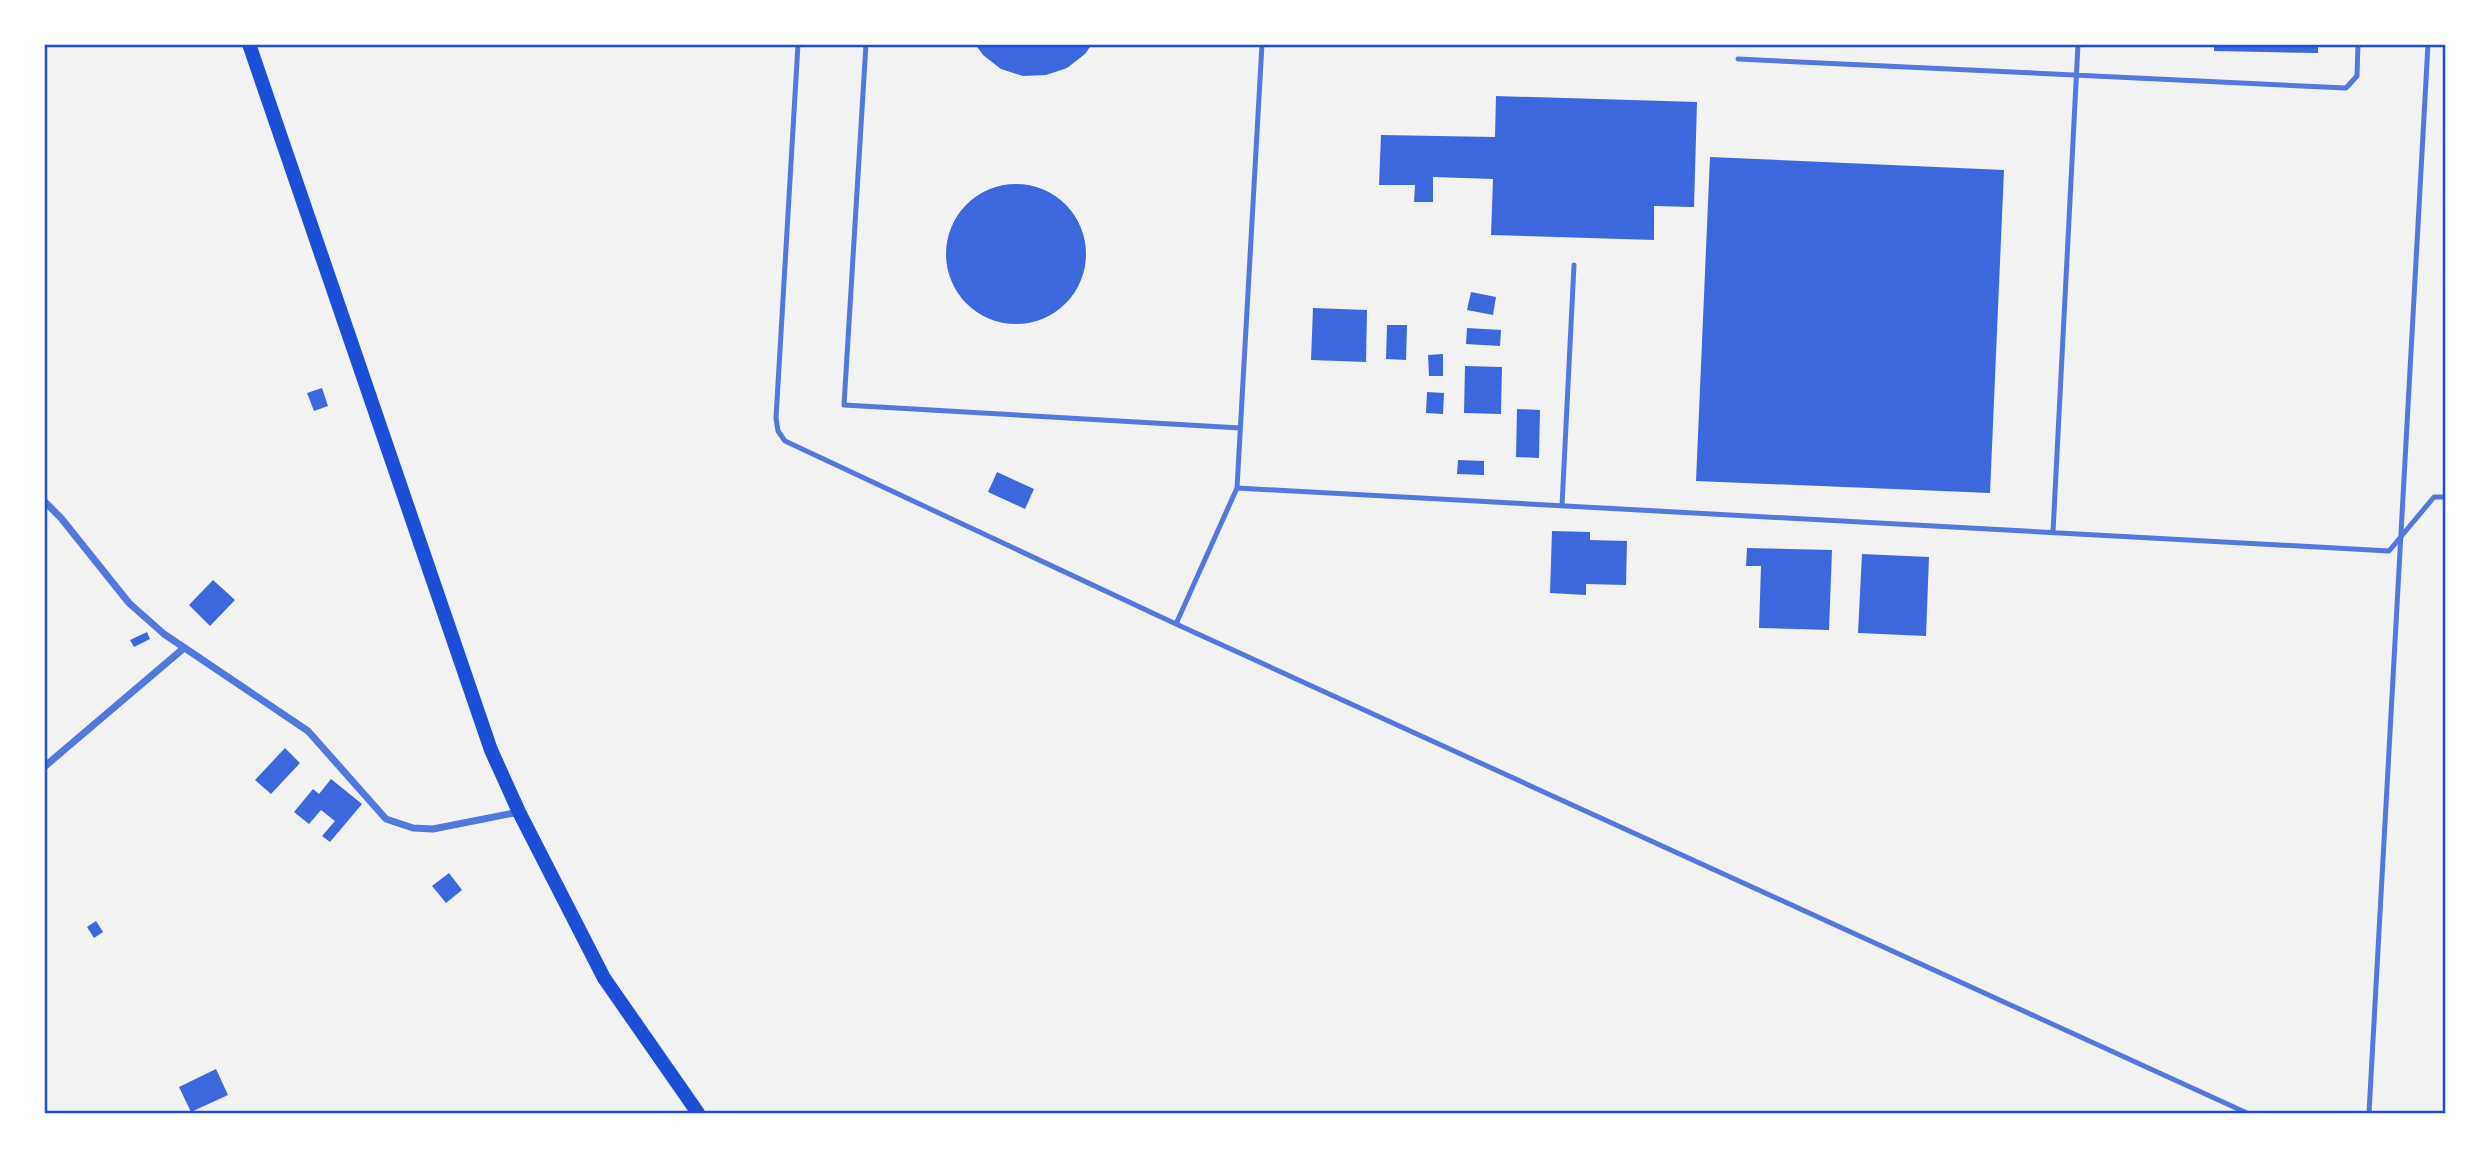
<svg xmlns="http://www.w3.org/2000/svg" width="2489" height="1157" font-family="'Noto Sans',sans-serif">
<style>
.building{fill:#3d67dc}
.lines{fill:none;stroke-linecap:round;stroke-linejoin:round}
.service{stroke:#5277de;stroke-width:5}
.minor{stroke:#5277de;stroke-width:7}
.secondary{stroke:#1d4ed8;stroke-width:14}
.neatline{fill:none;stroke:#1d4ed8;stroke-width:2.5}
</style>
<rect width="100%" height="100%" fill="#f2f2f2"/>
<path class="building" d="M975,44H1092L1085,54L1067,68L1046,75L1023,76L1001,69L983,55Z
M2214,44H2318V53L2214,51Z
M1496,96L1697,102L1694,207L1654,206V240L1491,235L1493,179L1433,177V202H1414L1415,185H1379L1381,135L1495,137Z
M1710,157L2004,170L1990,493L1696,481Z
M946 254a70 70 0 1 1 140 0a70 70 0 1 1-140 0Z
M1471,292L1496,297L1493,315L1467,310Z
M1313,308L1367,310L1366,362L1311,360Z
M1387,325H1407L1406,360L1386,359Z
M1467,328L1501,330L1500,346L1466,344Z
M1443,354V376H1429L1428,355Z
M1465,366L1502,367L1501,414L1464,413Z
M322,388L328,406L314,411L307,393Z
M1427,392L1444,393L1443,414L1426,413Z
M1517,409L1540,410L1539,458L1516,457Z
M1458,460L1484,461V475L1457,474Z
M997,472L1034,489L1025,509L988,492Z
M1552,531L1590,532V540L1627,541L1626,585L1586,584V595L1550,593Z
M1747,548L1832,550L1829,630L1759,628L1761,566H1746Z
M1862,554L1929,557L1926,636L1858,633Z
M213,580L235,600L210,626L189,605Z
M147,632L150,639L134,647L130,640Z
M285,748L300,763L271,794L255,780Z
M331,779L362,804L330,842L322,836L335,821L321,810L309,824L294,812L313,789L319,794Z
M449,873L462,890L446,903L432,886Z
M96,921L103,932L94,938L87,927Z
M216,1069L228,1095L191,1112L179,1087Z"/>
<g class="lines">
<path class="service" d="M798,44L776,418L778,431L785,441L1176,624L2247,1113
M866,44L844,405L1240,428
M1738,59L2346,88L2357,76L2358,44
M1237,488L2389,551L2434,497H2445
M1562,506L1574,265
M2053,532L2078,44
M1176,624L1237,488L1262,44
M2369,1113L2428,44"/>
<path class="minor" d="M44,501L61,518L129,603L164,634L308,731L386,819L413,828L433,829L519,812
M44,767L184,648"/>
<path class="secondary" d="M249,44L491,750L519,812L604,978L698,1113"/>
</g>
<rect width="2489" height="1157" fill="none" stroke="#ffffff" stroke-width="91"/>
<rect x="46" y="46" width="2398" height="1066" class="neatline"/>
</svg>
